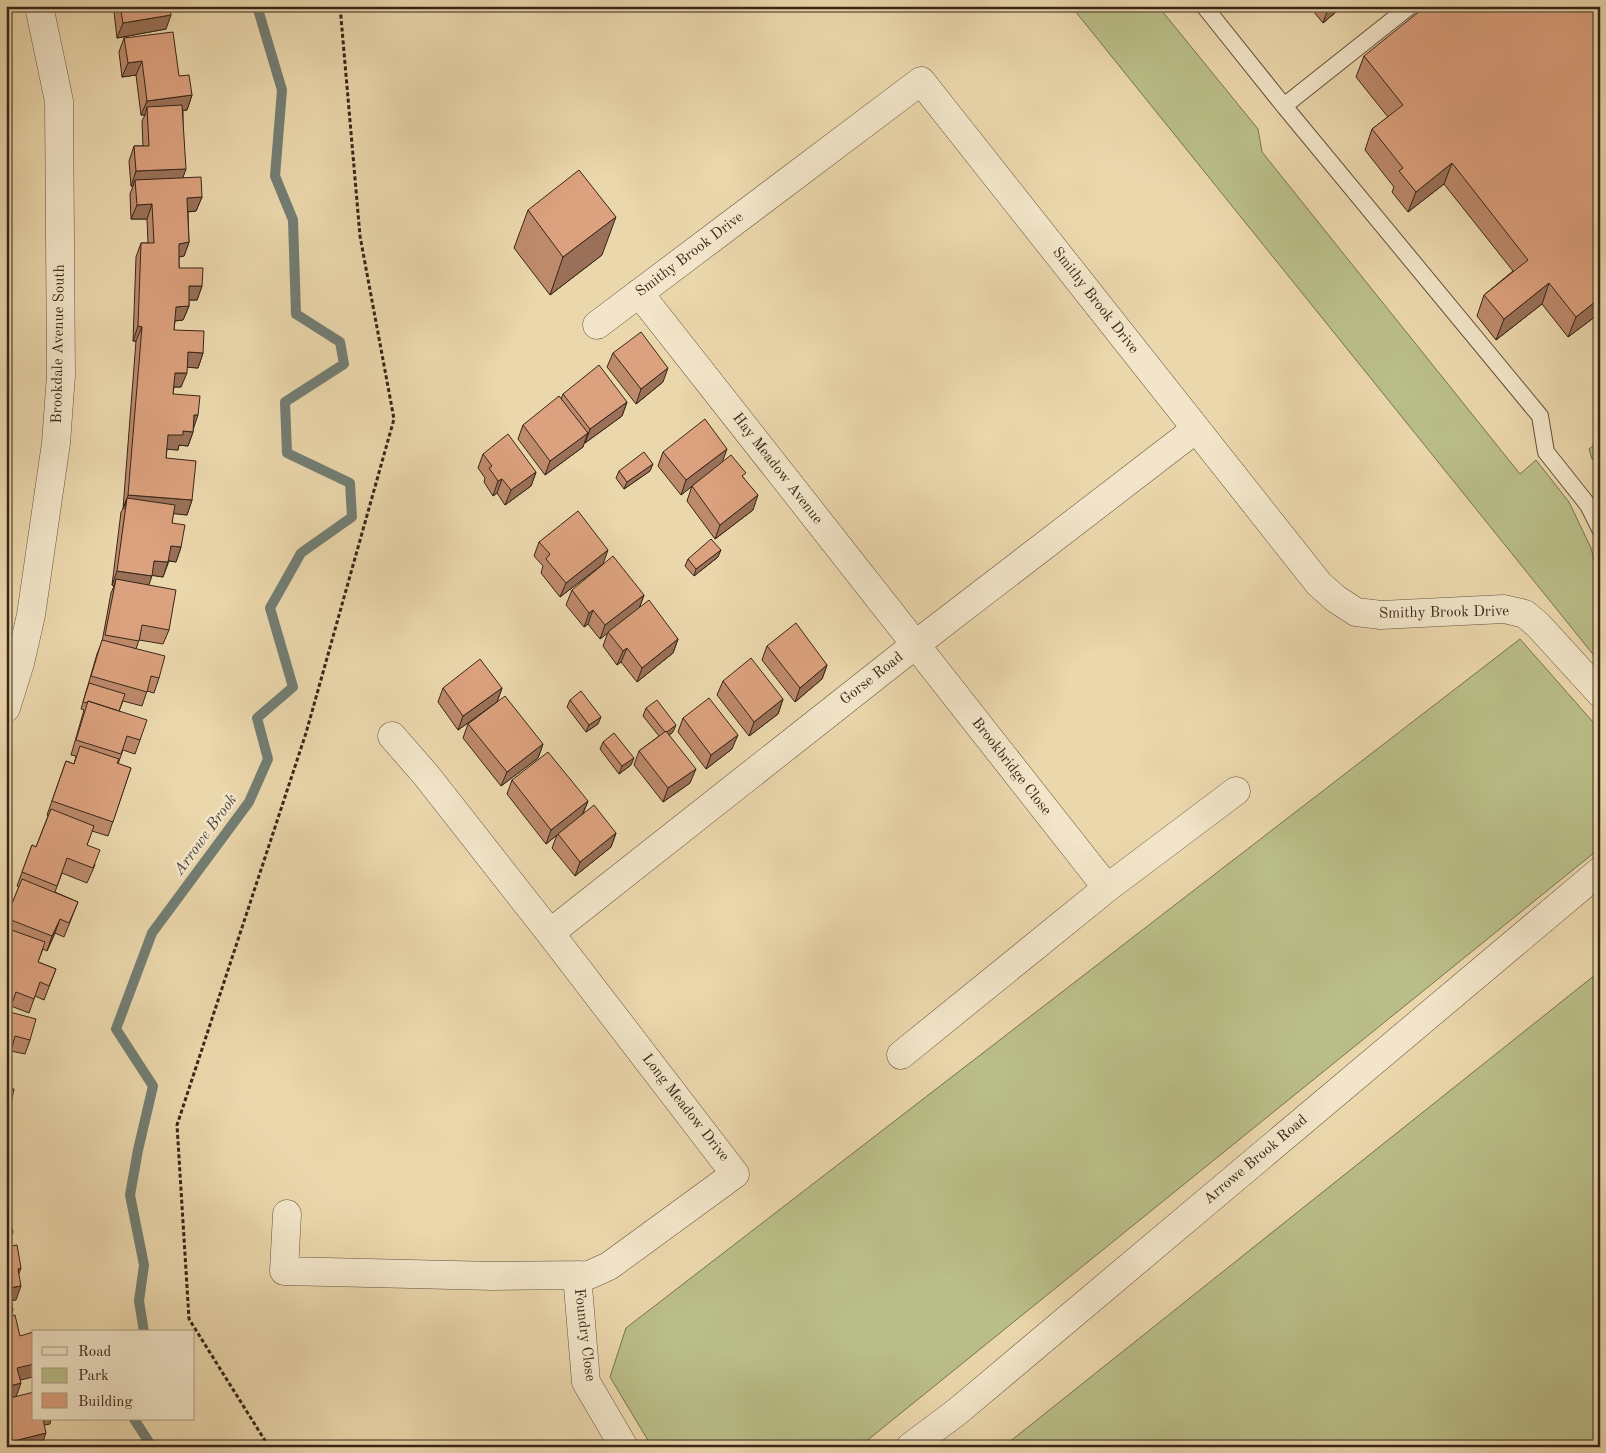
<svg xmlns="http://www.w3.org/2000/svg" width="1606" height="1453" font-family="'Old Standard TT',serif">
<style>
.green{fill:#babe88;stroke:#787250}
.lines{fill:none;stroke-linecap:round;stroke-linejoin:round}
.stream{stroke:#727e74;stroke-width:10}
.service-casing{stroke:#64523d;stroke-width:18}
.minor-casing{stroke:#64523d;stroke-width:29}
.tertiary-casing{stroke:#64523d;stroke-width:29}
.path{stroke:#372618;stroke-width:3;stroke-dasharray:4 2.5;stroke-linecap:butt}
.service{stroke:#f2e5c9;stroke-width:16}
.minor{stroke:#f2e5c9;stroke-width:28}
.tertiary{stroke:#f2e5c9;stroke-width:28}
.wall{fill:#bd8a6c;stroke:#372618}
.shaded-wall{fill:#9a7158;stroke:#372618}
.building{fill:#dca17e;stroke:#372618}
.labels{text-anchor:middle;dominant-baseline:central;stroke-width:5;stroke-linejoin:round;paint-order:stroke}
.street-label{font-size:15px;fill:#372618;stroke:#f2e5c9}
.water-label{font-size:16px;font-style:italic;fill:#504a3e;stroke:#f2e5c9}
</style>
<rect width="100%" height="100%" fill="#ebd7ac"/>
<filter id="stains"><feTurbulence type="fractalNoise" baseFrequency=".004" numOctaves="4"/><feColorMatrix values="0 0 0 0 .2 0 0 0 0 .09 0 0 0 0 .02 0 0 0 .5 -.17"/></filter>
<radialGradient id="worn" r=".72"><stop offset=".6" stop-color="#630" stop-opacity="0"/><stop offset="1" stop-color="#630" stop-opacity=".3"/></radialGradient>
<path class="green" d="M1071,6H1158L1258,129L1262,152L1520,474L1536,460L1569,502L1591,548L1600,583V663Z
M1600,440V461L1592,459L1589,449Z
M1520,639L1600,730V848L859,1447H652L610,1377L626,1328Z
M1600,971V1447H1003Z"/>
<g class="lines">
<path class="stream" d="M144,1332L139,1301L144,1265L130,1195L138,1150L153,1086L116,1029L152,933L249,802L268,759L257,718L293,687L270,608L301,553L352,517L350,483L287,453L285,402L344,364L340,342L296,314L293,220L275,176L282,90L257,6
M134,1419L152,1447"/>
<g class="service-casing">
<path id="service" d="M1204,6L1284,106
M1410,6L1284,106L1540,416L1546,452L1588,505L1600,529"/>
</g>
<g class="minor-casing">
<path id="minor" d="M639,293L1107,888
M597,325L921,81L1319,584L1336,599L1356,612L1381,615L1504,609L1525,614L1538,625L1600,693
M6,708L20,663L31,615L56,443L61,375L59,101L39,6
M550,933L915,645L1196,429
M901,1055L1107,888L1236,791
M287,1214L284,1271L494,1276L589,1275L609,1266L735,1174L550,933L426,775L392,736
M577,1275L586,1382L624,1447"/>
</g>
<g class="tertiary-casing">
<path id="tertiary" d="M910,1447L958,1411L1600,871"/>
</g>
<path class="path" d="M269,1447L189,1319L177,1125L306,733L394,419L360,236L340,6"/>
<use href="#service" class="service"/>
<use href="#minor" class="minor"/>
<use href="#tertiary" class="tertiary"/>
</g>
<path class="wall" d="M116,6H170L166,29L117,38L114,12Z
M1309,6H1343L1323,23Z
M124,38L179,76L192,95L187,110H183V178L202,197L196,211L188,212L189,242L184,256L179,257V268L202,286L197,300H189V306L183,320L175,321L174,330L203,353L198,368L187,367L181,387H174L173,394L193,430V432L188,446L179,445L178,450L167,449L166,458L192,500L187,515L173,513L172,523L181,547L176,562L169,561L163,577L152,575L148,585L169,630L163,644L139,640L136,649L159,678L154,693L147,691L142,706L123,701L119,711L140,740L135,754L123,750L118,764L131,768L108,836L92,831L87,845L95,865L87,883L62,873L55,892L78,902L64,937L55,933L47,951L43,949L38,962L56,969L44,1000L35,996L29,1013L11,1006L9,1012L30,1040L25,1054L11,1051L6,1065V918L19,887L17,886L32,845L36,847L48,816L47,815L66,761L74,764L76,756L71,755L84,710L81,709L97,654L102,642L111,593L114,586L112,585L121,512L123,509L136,341H133L136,257L141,243H148L147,219H131L130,194L133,186H131L129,161L134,146H143L142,121L145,115H141L136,75L122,77L119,52Z
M1364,56L1600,313L1568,337L1542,304L1496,340L1477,316L1484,295L1513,271L1444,184L1408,212L1392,192L1394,187L1365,150L1372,129L1388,117L1356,77Z
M528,210L602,255L550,295L514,248Z
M613,353L663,382L636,404L607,367Z
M563,394L627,402L622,416L585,443L584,442L583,447L545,475L518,439L523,425L561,399Z
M663,452L722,462L744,478L753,510L715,539L687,501L692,486L697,482L681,495L658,466Z
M483,454L536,472L531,486L505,505L497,493L493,496L484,482L485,478L478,468Z
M619,471H650L624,489L616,478Z
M539,542L603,564L560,597L541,573L543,566L534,556Z
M718,557L694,576L685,566L688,559Z
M572,590L644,595L639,608L678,639L673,653L637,682L621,662L617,665L603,646L608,632L600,639L588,624L584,627L566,605Z
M767,646L827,665L822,679L795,702L762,660Z
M723,681L783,699L778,714L749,736L717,695Z
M443,688H502L497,702L458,730L438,702Z
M570,700L598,724L586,732L567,707Z
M646,708L673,732L669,735L690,783L663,802L634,765L639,751L659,736L643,716Z
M683,718L732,749L706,769L678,732Z
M468,724L543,744L538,758L501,786L463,738Z
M603,742L631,765L619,774L600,749Z
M512,780L588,801L583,814L616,833L611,847L575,876L552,848L557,835L546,844L507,794Z
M6,1088L10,1108L6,1118Z"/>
<path class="shaded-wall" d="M1329,6H1343L1323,23Z
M171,15L166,29L117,38L123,23Z
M142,61L136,75L122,77L128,63Z
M192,95L187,110L148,114L147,107L145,115H141L147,101Z
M1452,163L1444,184L1408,212L1416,192Z
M186,169L181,183L135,180L133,186H131L136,171Z
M202,197L196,211L182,212L187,198Z
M152,204L147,219H131L137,205Z
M616,217L602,255L550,295L563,257Z
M189,242L184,256L174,258L179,244Z
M1549,283L1542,304L1496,340L1504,319Z
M189,286H202L197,300H184Z
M1600,298V313L1568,337L1576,317Z
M189,306L183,320L171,321L176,307Z
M138,326L142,327L136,341H133Z
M188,352L203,353L198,368L183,367Z
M668,368L663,382L636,404L641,389Z
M175,373H187L181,387H169Z
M627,402L622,416L585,443L590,429Z
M194,415H198L193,430Z
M183,431L193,432L188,446L179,445L178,450L163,449L168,435Z
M588,433L583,447L545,475L550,461Z
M727,449L722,463L681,495L686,480Z
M653,464L650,471L624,489L627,482Z
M536,472L531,486L505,505L511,490Z
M502,479L497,493L493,496L498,481Z
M128,495L192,500L187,515L125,509L127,498L123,509Z
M758,495L753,510L715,539L720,525Z
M171,546L181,547L176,562L165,560Z
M608,550L603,564L560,597L566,583Z
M721,550L718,557L694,576L696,569Z
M154,561L168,562L163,577L149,575Z
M117,571L152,576L147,590L116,579L114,586L112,585Z
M644,595L639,609L600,639L605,625Z
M593,610L588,624L584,627L589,613Z
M678,639L673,653L637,682L642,668Z
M627,648L621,662L617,665L623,651Z
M827,665L822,679L795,702L800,688Z
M502,688L497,702L458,730L463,716Z
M783,699L778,714L749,736L754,722Z
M601,717L598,724L586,732L589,725Z
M676,725L673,732L663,740L665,733Z
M738,735L732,749L706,769L711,755Z
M543,744L538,758L501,786L507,772Z
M634,758L631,765L619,774L622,766Z
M696,769L690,783L663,802L668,788Z
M588,801L582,815L546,844L551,830Z
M616,833L611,847L575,876L580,862Z
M60,919L55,933L47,951L52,936Z
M13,1232L7,1246L6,1247V1233Z
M21,1268L16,1282L18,1269Z
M21,1286L16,1300L6,1302L9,1288Z
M13,1310L8,1325H6V1312Z
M34,1357V1374L33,1377L12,1382L17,1368Z
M21,1383L16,1397L6,1400V1387Z
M39,1419H51L50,1424L36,1427Z
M46,1433L41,1447H6V1443Z"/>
<path class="building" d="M120,6H170L171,15L123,23Z
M1426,6H1600V298L1576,317L1549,283L1504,319L1484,295L1528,260L1452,163L1416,192L1399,171L1403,168L1372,129L1403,105L1364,56Z
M173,32L179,76L189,75L192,95L147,101L142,61L128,63L124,38Z
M182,105L186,169L136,171L134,146H149L147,107Z
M579,170L616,217L563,257L528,210Z
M201,177L202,197L187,198L189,242L179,244V268H203L202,286H189V306L176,307L174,330L204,331L203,353L188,352L187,373H175L173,394L200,396L198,415H194L193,432L183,431V435H168L166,458L196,461L192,500L128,495L142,327L138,326L141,243H154L152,204L137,205L135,180Z
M641,332L668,368L641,389L613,353Z
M6,358L9,359L7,385H6Z
M599,365L627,402L590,429L563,394Z
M559,396L588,433L550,461L523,425Z
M705,419L727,449L686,480L663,452Z
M508,434L536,472L511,490L502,479L498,481L489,468L492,466L483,454Z
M644,452L653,464L627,482L619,471Z
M731,455L746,473L742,476L758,495L720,525L692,486Z
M127,498L175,505L172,523L185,525L181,547L171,546L168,562L154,561L152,576L117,571Z
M578,511L608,550L566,583L546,559L550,554L539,542Z
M711,539L721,550L696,569L688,559Z
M613,556L644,595L605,625L593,610L589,613L572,590Z
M116,579L176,590L169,630L142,625L139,641L105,635Z
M649,600L678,639L642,668L627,648L623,651L608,632Z
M796,623L827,665L800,688L767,646Z
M102,640L165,656L159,678L151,676L147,692L91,676Z
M751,658L783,699L754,722L723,681Z
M480,659L502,688L463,716L443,688Z
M89,683L125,694L119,711L88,701L87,703L83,702Z
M581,691L601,717L589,725L570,700Z
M505,696L543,744L507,772L468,724Z
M709,698L738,735L711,755L683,718Z
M657,700L676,725L667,732L666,731L665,732L646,708Z
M88,701L147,720L140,740L127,736L121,754L76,740Z
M666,731L696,769L668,788L639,751Z
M614,733L634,758L622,766L603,742Z
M80,746L119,759L117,763L131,768L113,822L52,801L66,761L74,764Z
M548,752L588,801L551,830L512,780Z
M594,805L616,833L580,862L558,834Z
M51,809L94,826L87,845L100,850L93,868L67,858L57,886L22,872L32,845L36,847Z
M22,879L78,902L69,923L60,919L52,936L6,918Z
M6,928L45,942L38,962L56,969L49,986L40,982L34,999L16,992L11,1006L6,1004Z
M6,1011L36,1019L30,1040L15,1036L10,1056L6,1055Z
M6,1088L14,1089L10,1108L6,1107Z
M6,1142H8L7,1164H6Z
M8,1210L13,1232L6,1233V1211Z
M17,1245L21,1268L18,1269L21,1286L9,1288L13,1310L6,1312V1247Z
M15,1315L20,1336L33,1332L34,1364L17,1368L21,1383L6,1387V1317Z
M34,1392V1419H43L46,1433L6,1443V1399Z
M49,1442L50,1447H32Z"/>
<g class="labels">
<g class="street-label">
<text transform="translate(690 255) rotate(-37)">Smithy Brook Drive</text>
<text transform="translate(1095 301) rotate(52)">Smithy Brook Drive</text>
<text transform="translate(59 344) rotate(-89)">Brookdale Avenue South</text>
<text transform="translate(777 469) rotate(52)">Hay Meadow Avenue</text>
<text transform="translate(1444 613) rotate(-1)">Smithy Brook Drive</text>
<text transform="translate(872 679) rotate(-38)">Gorse Road</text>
<text transform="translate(1011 767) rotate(52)">Brookbridge Close</text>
<text transform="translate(685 1108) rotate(52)">Long Meadow Drive</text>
<text transform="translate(1256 1160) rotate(-40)">Arrowe Brook Road</text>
<text transform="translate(584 1335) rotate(83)">Foundry Close</text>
</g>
<g class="water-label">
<text transform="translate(206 835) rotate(-54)">Arrowe Brook</text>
</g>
</g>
<rect width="1606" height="1453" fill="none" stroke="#ebd7ac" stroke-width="25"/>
<rect x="8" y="8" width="1591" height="1438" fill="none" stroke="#372618" stroke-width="2.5"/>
<rect x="12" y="12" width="1581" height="1428" fill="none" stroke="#372618"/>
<rect x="32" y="1330" width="162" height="90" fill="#f2e5c9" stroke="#a79982"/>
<rect x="42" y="1347" width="25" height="8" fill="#f2e5c9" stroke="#a79982"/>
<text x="78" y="1356" font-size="15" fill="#372618">Road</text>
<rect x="42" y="1368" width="25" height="15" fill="#babe88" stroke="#a79982"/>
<text x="78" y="1380" font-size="15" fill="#372618">Park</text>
<rect x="42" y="1393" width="25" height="15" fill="#dca17e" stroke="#a79982"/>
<text x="78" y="1406" font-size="15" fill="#372618">Building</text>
<rect width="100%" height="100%" filter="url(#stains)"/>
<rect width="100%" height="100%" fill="url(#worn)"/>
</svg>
